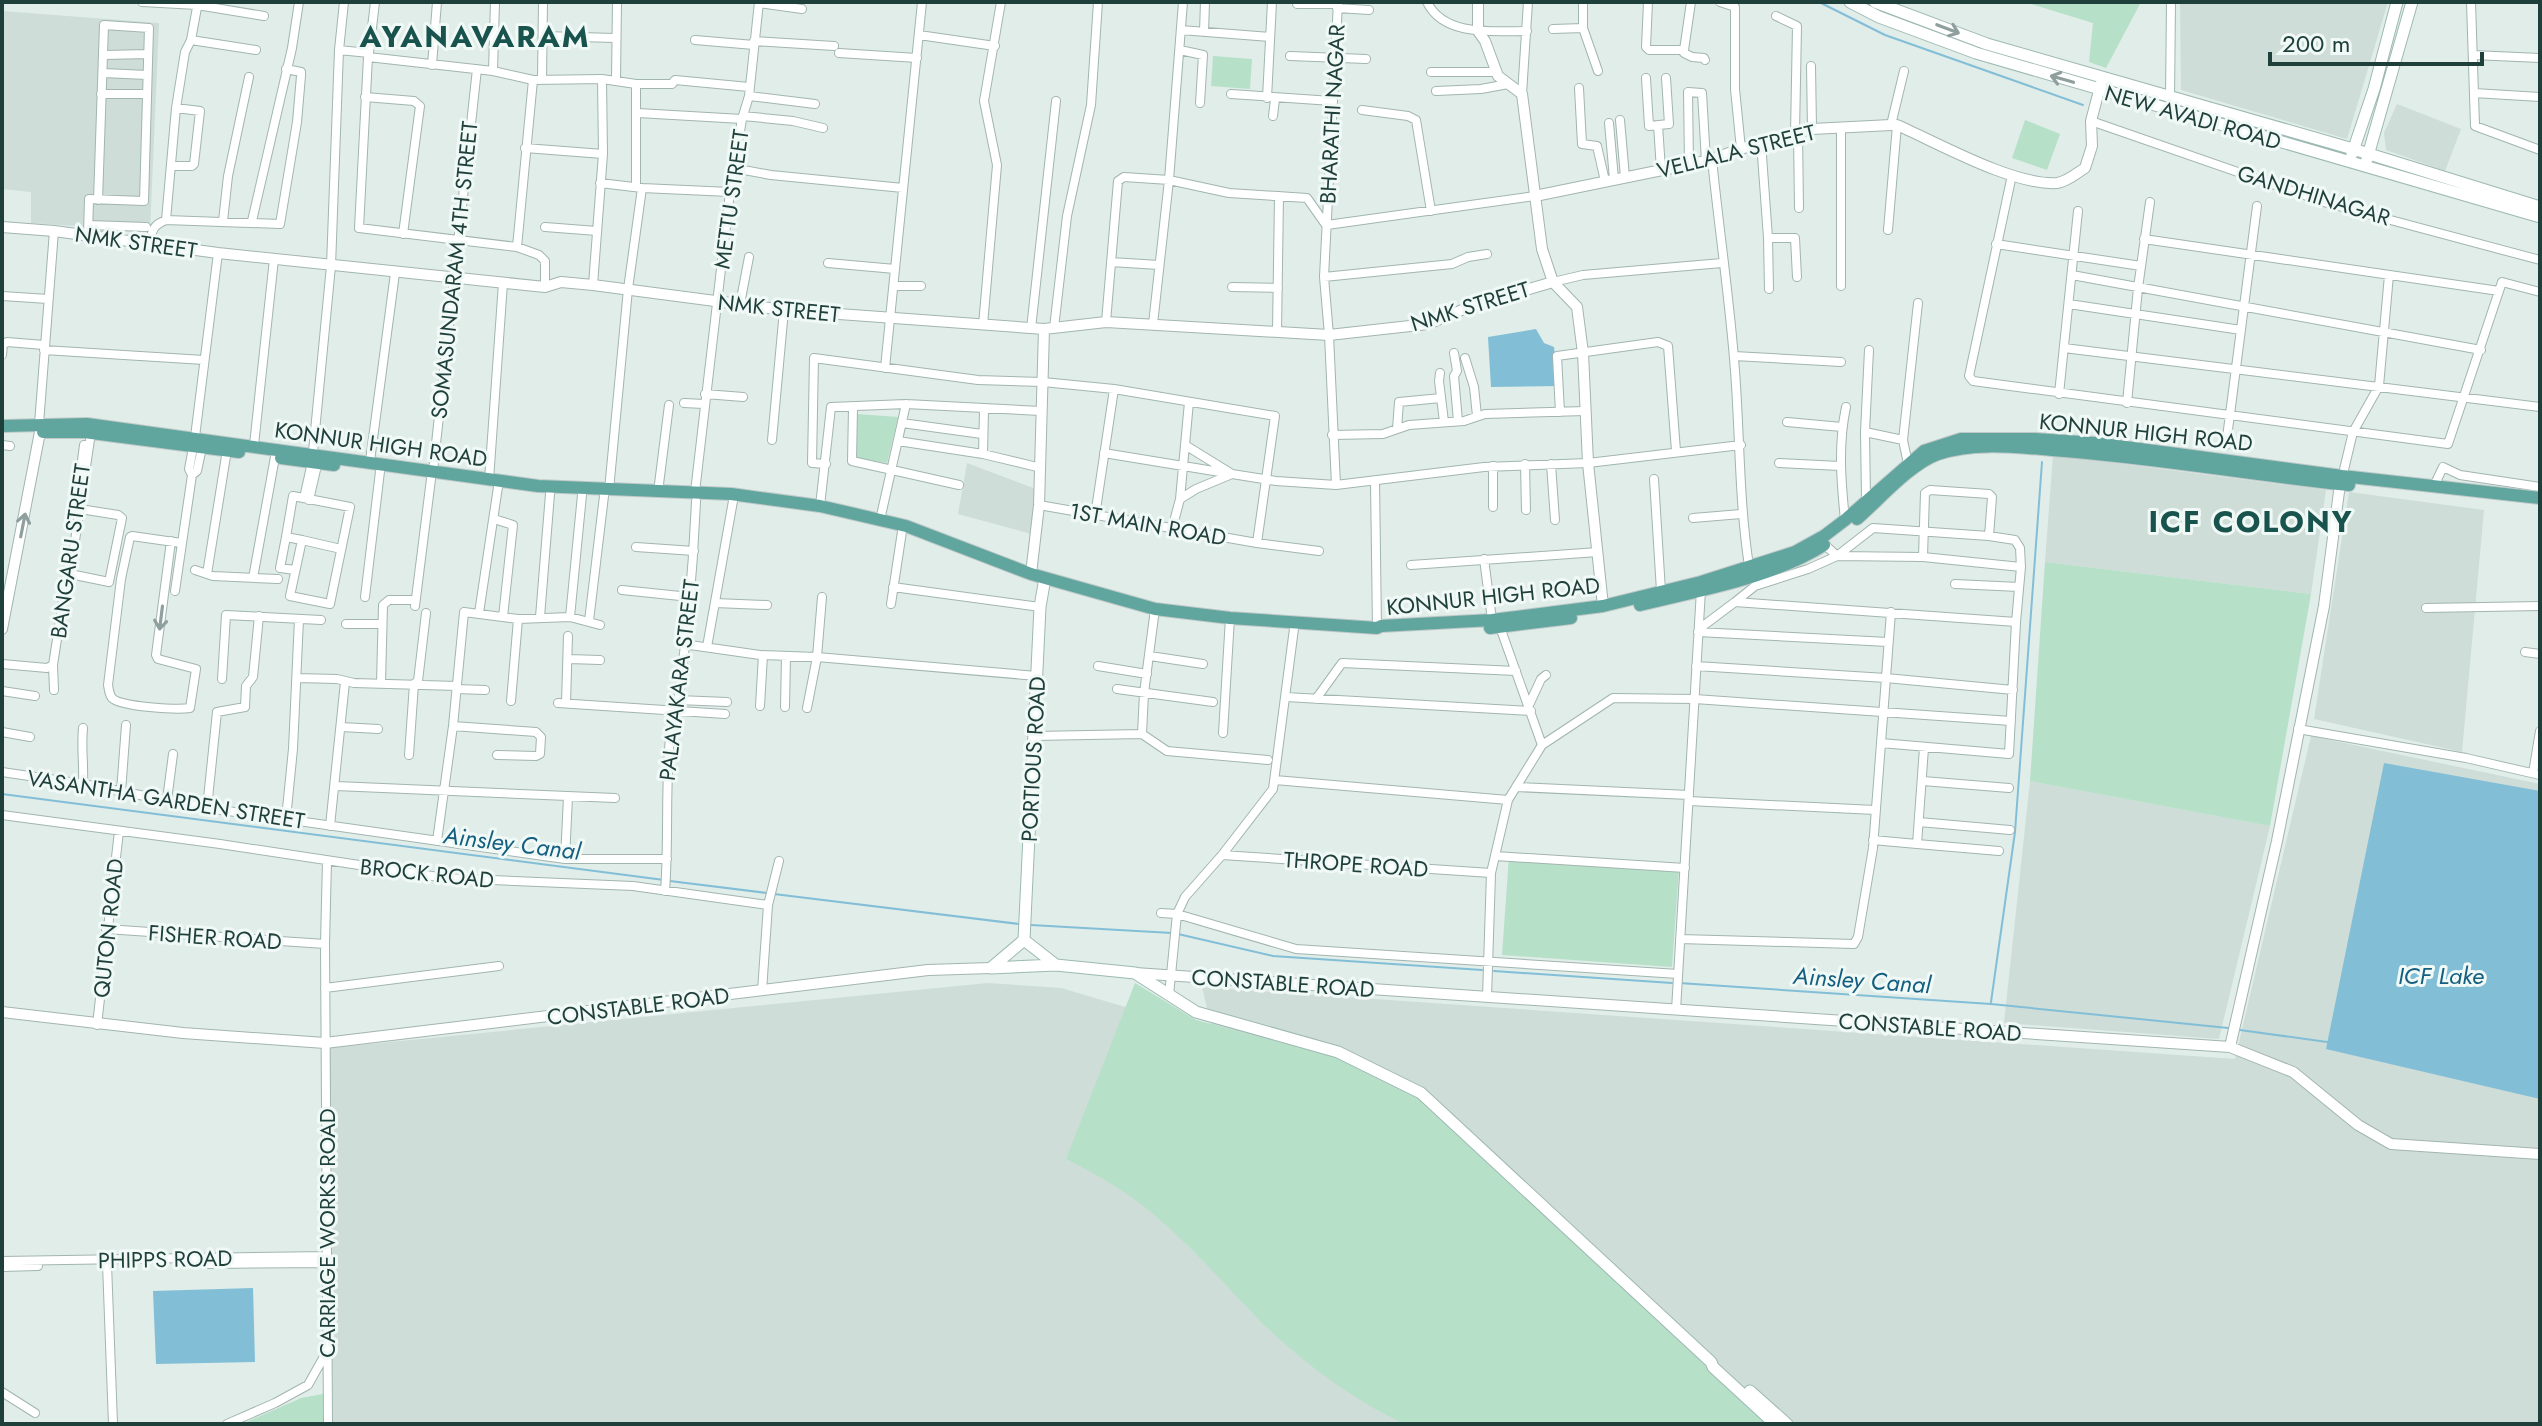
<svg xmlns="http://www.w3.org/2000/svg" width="2542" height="1426" font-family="Jost,sans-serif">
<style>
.built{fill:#ceddd8}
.green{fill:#b7e0c8}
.water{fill:#83bed7}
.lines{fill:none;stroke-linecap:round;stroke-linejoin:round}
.stream{stroke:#83bed7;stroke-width:2}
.minor-casing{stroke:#a2b5b1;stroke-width:10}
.tertiary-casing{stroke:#a2b5b1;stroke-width:12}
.secondary-casing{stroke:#9db9b3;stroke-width:13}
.primary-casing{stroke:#c0c9c8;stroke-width:14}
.minor{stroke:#fff;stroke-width:8}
.tertiary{stroke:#fff;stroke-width:10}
.secondary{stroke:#fff;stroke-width:11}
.primary{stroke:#60a69f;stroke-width:12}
.oneway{stroke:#8f9f9d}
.labels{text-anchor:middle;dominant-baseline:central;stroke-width:6;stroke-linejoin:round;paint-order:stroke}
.street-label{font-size:22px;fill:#1f3f3b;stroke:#f1f9f6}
.water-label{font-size:24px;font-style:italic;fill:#145e80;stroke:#f1f9f6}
.district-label{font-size:30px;font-weight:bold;letter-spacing:2px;fill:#19534d;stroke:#f1f9f6}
</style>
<rect width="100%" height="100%" fill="#e0ede9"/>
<path class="built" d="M2180,2H2388L2347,139L2181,90Z
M2,11L159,23L150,231L31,223V192L2,189Z
M2397,104L2461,129L2445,171L2386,150L2384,133Z
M2053,455L2326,490L2311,594L2045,562Z
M967,463L1036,489L1035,535L958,514Z
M2349,492L2484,510L2462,752L2314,719Z
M2311,736L2540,784V1424H333L329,1048L988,983L1061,988L1213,1033L1202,987L2235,1059Z
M2030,781L2270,826L2219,1039L2004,1023Z"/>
<path class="green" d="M2025,2H2141L2106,68L2089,62L2093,23Z
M1213,56L1252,59L1250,89L1211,86Z
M2025,120L2060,134L2047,170L2012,158Z
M857,414L898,417L887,463L856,458Z
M2045,562L2311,594L2270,826L2030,781Z
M1509,856L1679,868L1672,967L1502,955Z
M1135,983L1196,1020L1336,1057L1419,1098L1768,1424H1405C1351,1399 1304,1363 1261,1322C1227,1287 1195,1250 1158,1218C1131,1194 1098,1175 1066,1159Z
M323,1394V1424H242L301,1398Z"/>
<path class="water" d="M1536,329L1544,343L1554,347L1558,386L1491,387L1488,337Z
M2384,763L2540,791V1099L2326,1049Z
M253,1288L255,1362L156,1364L153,1291Z"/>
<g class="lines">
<path class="stream" d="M1819,2L1885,35L2083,105
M2,794L664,880
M670,881L767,893
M774,894L1019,924
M1031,925L1172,933
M1178,934L1273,956L1482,970
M1494,971L1672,983
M1679,983L1991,1004L2228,1028
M1991,1002L2015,832L2042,462
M2240,1030L2327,1042"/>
<g class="minor-casing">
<path id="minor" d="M142,2L197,5L264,16
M1427,2C1444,37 1494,31 1527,31
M1583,2V28L1598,71
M1648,2L1646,47L1649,50H1684V53L1692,57L1704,58L1705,60
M1720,2L1735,7V89L1741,149
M2471,2L2475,126L2540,150
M759,3L802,9
M1297,4H1338
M1337,8L1369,10
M1776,16L1797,26L1795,134
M1553,29L1583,28
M1181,30L1270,37
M1204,32L1205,2
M919,35L995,46
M543,36L615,38
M191,40L256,50
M695,40L754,45
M754,41L834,46
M339,50L369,53L368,57L493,71L533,80L602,79L636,84V186
M1180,50L1203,55L1200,103
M1684,50L1691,2
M369,53L375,2
M839,53L917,58
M104,55L148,54
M2473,55L2540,58
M1290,56L1366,59
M368,57L359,228L517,247L539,255L545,261V287
M432,65L437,2
M1811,66L1812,129
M493,71L495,2
M1431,72H1496
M103,73L147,75
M1646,78L1649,126L1669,124L1666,78
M616,79L617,2
M542,80L543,2
M636,84H672L675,80L749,87
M1579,88L1582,144L1597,146L1605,181
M1436,91L1481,89L1508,84
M2474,93L2540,97
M101,94H147
M1231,94L1332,101
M1522,94L1528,2
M749,96L815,104
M365,97L414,101L420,106L403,234
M1267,98L1272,2
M2170,98L2171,2
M1362,110L1408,116L1416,120L1431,211
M638,113L742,119
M743,116L793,121L823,128
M1273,116L1275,99
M1620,120L1625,177
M2091,121L2327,203L2540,260
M1609,123L1614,179
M1658,125L1661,170
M1891,125L1904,71
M1798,133L1799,208
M1761,142L1768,238L1769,289
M525,148L603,154
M1712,159C1719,230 1730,301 1735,371C1740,436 1739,501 1749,566
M1689,164L1688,92L1702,93L1706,161
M172,166H192L194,164L200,111L176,108
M733,168L771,175L903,188
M2012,175L1969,376L1973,381L2448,444L2502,282L2540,292
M600,183L642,188L730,192
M166,220L176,108L185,52L191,40L198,2
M223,221L228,176L249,77
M252,221L292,48L299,2
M89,225L146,227
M1327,225L1535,196
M545,227L597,231
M1888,230L1897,125
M88,235L89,199L144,201L149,28L104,25L98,200
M1768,238H1795L1797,277
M2144,239L2499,291
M150,243C152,230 153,225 166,220L280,224L297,122L301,76V72L286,69
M1996,244L2141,266
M517,247L533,80
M1111,262L1159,265
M828,263L895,269
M2072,275L2481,350
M1324,277L1452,264L1468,257L1487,254
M1553,282L1583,275L1722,263
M593,285L603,154L602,79
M894,286H921
M1841,286V129
M1232,287L1278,288
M2,296L48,299
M740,304L749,257
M2069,304L2241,330
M1106,322L1118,181L1124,177L1169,180L1229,193L1307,198L1326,225
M1153,324L1169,180L1183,2
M983,325L997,165L984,101L1001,2
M1054,328L1067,216L1091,105L1098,2
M1031,329L1056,101
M1277,332L1279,196
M2064,348L2540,407
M44,350L204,360
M1454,353L1457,371L1454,376L1458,421
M2,355L3,345L7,342L44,345
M1734,356L1841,362
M1465,358L1474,387L1477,416
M885,368L922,2
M1440,373L1439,381L1444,422
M705,394L743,397
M2059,394L2078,211
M684,403L704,404
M2127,403L2138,288L2150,202
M853,408L852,461L959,485
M1560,412L1557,356L1658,342L1668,346L1676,451
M1787,422L1842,427
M902,423L982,434
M39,424L54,231
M1397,429L1399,402L1441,398
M1865,432L1903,440
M1332,435L1383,434L1409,425L1464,421L1485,414L1585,411
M772,440L784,310
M898,441L983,454L1041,468
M2,445L10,446
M254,445L274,259
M2226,445L2257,206
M1104,453L1232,474L1185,445
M983,454L984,410
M370,461L395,273
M1779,463L1840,466
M826,464L812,463L814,358L978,380L1043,382L1114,389L1275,416L1257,543
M1525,464L1526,510
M1551,464L1555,520
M1908,464L1903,440L1918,303
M1493,466V507
M433,471L477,69
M192,475L197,471L203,443
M80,476L84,445
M2342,478L2353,432L2379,386L2389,275
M1654,479L1661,591
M489,480L503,283
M1375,481L1377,628
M1336,485L1329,335L1324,277L1338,2
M2434,486L2443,467L2460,475L2540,487
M609,490L628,289L642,188
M658,492L669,405
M695,492L730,192L742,119L749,96L759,2
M293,496L350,507L330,604L290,596L302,540L286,537Z
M304,498L312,462L331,266L339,50L344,2
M1180,499L1189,402
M1866,499L1865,432L1869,350
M309,500L318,461
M1039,505L1257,543L1319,551
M820,506L831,407L906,404L1041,411
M80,509L118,515L122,518L109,582L70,574L91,433
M1095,516L1114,389
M1693,518L1741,514
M494,519L513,525L503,617
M880,520L906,404
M1845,520C1841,481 1838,445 1846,407
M1172,529L1180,499L1196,489L1232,474L1276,481L1336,485L1484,467L1588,463L1741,445
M286,537L280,568L295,570
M302,540L341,549
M171,541L156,655L158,659L196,669L190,708C178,710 121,707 112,698C109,694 109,690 108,685L121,579L130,537L132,536L181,543
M636,547L694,551
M1923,557L1925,493L1930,490L1989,494L1992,497L1989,536
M1484,559L1492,620
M1411,565L1598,552
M195,570L213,576L278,579
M207,574L227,450
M253,578L275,457
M1955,584L2019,587
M893,587L1040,607
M622,590L690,597
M175,591L192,475L189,469L195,437L218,253
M365,597L381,463
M1735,602L1755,586L1808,569L1837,556L1873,528L1989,536L2015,540L2020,548L2021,567
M715,603L767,605
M891,604L903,525
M415,606L431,479
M2426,608L2540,606
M479,613L498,487
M540,617L550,494
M570,617L582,495
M589,621L604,496
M346,624H382
M1699,629L1735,602L2016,622L2021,567L1923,557L1837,556L1824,544
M1698,632L1888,642
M683,644L760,655L817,657L1037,676
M707,647L733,501
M2525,652L2540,654
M1150,656L1203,664
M569,659L600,660
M2,664L47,668L53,665L68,568
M53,665L54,690
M1098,666L1147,674
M1696,666L1886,678L2013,690
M297,678L337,679L354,683L457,686
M222,679L226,615L321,620
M381,683L383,605L389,600H415
M456,689L485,690
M1117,689L1213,702
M2,691L35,696
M1286,697L1531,711
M1316,699L1342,663L1516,671
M678,700L727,702
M511,701L518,619
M558,703L725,714
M566,703L568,636
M1529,705L1541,679L1546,675
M760,706L763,655
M785,707L786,656
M807,708L817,657L822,597
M453,726L536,732L541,737L540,754L536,756L497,755
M341,727L378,729
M83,728C81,748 84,764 83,784
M2298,729L2466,758L2540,775
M2,732L30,737
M1223,733L1230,618
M1142,734L1144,693L1155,609
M1034,736L1142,734L1167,751L1268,760
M1881,743L2009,754L2016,622
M1542,745L1613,698L1695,699L2011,721
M409,755L414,684L418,681L426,613
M2,772L83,784L207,808L565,859H667
M2533,773L2540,731
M1275,780L1508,800
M1923,781L2009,788
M336,786L615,798
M1516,787L1689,795
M121,792L126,725
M167,800L173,754
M1689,801L1875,810
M207,808L217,712L245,707L246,686L253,677L259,616
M2,815L220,844L445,878L633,886L768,905L762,991
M286,819L293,749L299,619
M1919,822L2010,830
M330,826L345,682
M1873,840L1917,844L1924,748
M437,841L453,726L464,612L518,619L570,617L600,625
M1917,844L1999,851
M1222,855L1491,873
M1495,856L1685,868
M565,859L568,797
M327,861L325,944L328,1424
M665,891C669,840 665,789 670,738C671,728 676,718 677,708C687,639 693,570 696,501
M768,905L779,861
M1161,913L1177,914L1296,949L1678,974
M106,929L325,944
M1680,939L1854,944L1858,937L1873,848L1891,612
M325,988L499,966
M1169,995L1177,914L1185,897L1222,855L1273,789L1295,621
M1487,997L1491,873L1508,800L1542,745L1500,627
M1676,1010L1701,590
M97,1025L119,831
M2,1261L327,1256
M107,1264L113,1424
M208,1264L327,1263
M2,1267L38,1266
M2,1392L35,1413
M227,1424L275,1403L308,1385L326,1353"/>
</g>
<g class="tertiary-casing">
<path id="tertiary" d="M1478,2V31L1485,41L1498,76L1522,94L1542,249L1553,282L1577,307L1583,353L1588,463L1603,606
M1535,196L1706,161L1761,142L1812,129L1891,125H1897C1938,143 2014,186 2057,183C2067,182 2077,173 2085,168L2092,146L2091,121L2101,83
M2,227L54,231L218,253L545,287L561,282L593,285L784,310L1044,329L1106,322L1329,335L1428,324L1474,305L1553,282
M1031,574L1039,505L1044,329
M2,629L40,432
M1135,973L2230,1047L2293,1072L2358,1125L2391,1144L2540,1154
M2,1012L183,1033L325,1043L928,970L991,968
M2230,1047L2277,841L2324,606L2340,484"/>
</g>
<g class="secondary-casing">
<path id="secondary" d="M1850,2L1879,17L1976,53L2540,217
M1875,2L1987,44L2353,149L2540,207
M2352,154L2374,89L2397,2
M2367,159L2412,2
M1024,940L1056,965
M991,968L1056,965L1135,973L1196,1012L1338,1052L1421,1093L1711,1362L1713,1367L1775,1424
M991,968L1024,940L1040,607L1045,578
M1750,1391L1787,1424"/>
</g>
<g class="primary-casing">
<path id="primary" d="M2,426L87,424L538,486L731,494L820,506L906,526L1031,574L1155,609L1230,618L1377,628L1381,626L1492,620L1603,606L1701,582L1795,552L1824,536L1845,520L1924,451L1961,439H2035L2095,443L2342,476L2540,498
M43,432H84L239,452
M281,458L334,465
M1857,519C1879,500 1910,464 1938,454C1974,442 2015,447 2052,450C2152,457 2250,475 2349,485
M1640,605C1700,590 1772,578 1824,545
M1490,628L1571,618"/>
</g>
<use href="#minor" class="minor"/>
<use href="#tertiary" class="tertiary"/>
<use href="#secondary" class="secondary"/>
<use href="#primary" class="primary"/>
</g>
<defs><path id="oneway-shaft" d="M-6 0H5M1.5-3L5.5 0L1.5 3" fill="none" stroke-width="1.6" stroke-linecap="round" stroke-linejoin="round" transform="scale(2)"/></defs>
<g class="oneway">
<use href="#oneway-shaft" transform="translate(1948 29) rotate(21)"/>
<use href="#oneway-shaft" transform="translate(2062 79) rotate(-164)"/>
<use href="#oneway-shaft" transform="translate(23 525) rotate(-79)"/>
<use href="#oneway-shaft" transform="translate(161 618) rotate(97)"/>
</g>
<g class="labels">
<g class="street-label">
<text transform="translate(1332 114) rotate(-87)">BHARATHI NAGAR</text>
<text transform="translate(2193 117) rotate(16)">NEW AVADI ROAD</text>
<text transform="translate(1736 151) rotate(-14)">VELLALA STREET</text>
<text transform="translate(2314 195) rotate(17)">GANDHINAGAR</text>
<text transform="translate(731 199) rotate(-82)">METTU STREET</text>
<text transform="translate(136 242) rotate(8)">NMK STREET</text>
<text transform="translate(454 270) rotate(-84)">SOMASUNDARAM 4TH STREET</text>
<text transform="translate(1470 306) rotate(-17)">NMK STREET</text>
<text transform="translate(779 308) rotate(6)">NMK STREET</text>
<text transform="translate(2146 432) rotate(6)">KONNUR HIGH ROAD</text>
<text transform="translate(381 444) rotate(8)">KONNUR HIGH ROAD</text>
<text transform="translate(1148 524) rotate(10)">1ST MAIN ROAD</text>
<text transform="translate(70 551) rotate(-82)">BANGARU STREET</text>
<text transform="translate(1493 596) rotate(-6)">KONNUR HIGH ROAD</text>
<text transform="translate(679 680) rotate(-83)">PALAYAKARA STREET</text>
<text transform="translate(1033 759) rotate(-87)">PORTIOUS ROAD</text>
<text transform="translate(166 799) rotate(9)">VASANTHA GARDEN STREET</text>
<text transform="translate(1356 864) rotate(4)">THROPE ROAD</text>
<text transform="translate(427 873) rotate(6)">BROCK ROAD</text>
<text transform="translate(108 928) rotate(-84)">QUTON ROAD</text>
<text transform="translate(215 937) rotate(4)">FISHER ROAD</text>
<text transform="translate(1283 983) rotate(4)">CONSTABLE ROAD</text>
<text transform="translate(638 1006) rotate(-7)">CONSTABLE ROAD</text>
<text transform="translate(1930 1027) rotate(4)">CONSTABLE ROAD</text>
<text transform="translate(327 1233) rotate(-90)">CARRIAGE WORKS ROAD</text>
<text transform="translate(165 1259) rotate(-1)">PHIPPS ROAD</text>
</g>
<g class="water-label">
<text transform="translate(512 843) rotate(7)">Ainsley Canal</text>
<text x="2441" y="975">ICF Lake</text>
<text transform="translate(1862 980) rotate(4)">Ainsley Canal</text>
</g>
<g class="district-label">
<text x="475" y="36">AYANAVARAM</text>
<text x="2251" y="521">ICF COLONY</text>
</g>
</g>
<rect width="2542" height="1426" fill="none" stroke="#1f3f3b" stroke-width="8"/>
<path d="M2270 52v12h212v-12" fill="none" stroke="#1f3f3b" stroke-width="4"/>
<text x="2282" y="52" font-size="24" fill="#1f3f3b" stroke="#f1f9f6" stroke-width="6" paint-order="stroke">200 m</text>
</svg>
